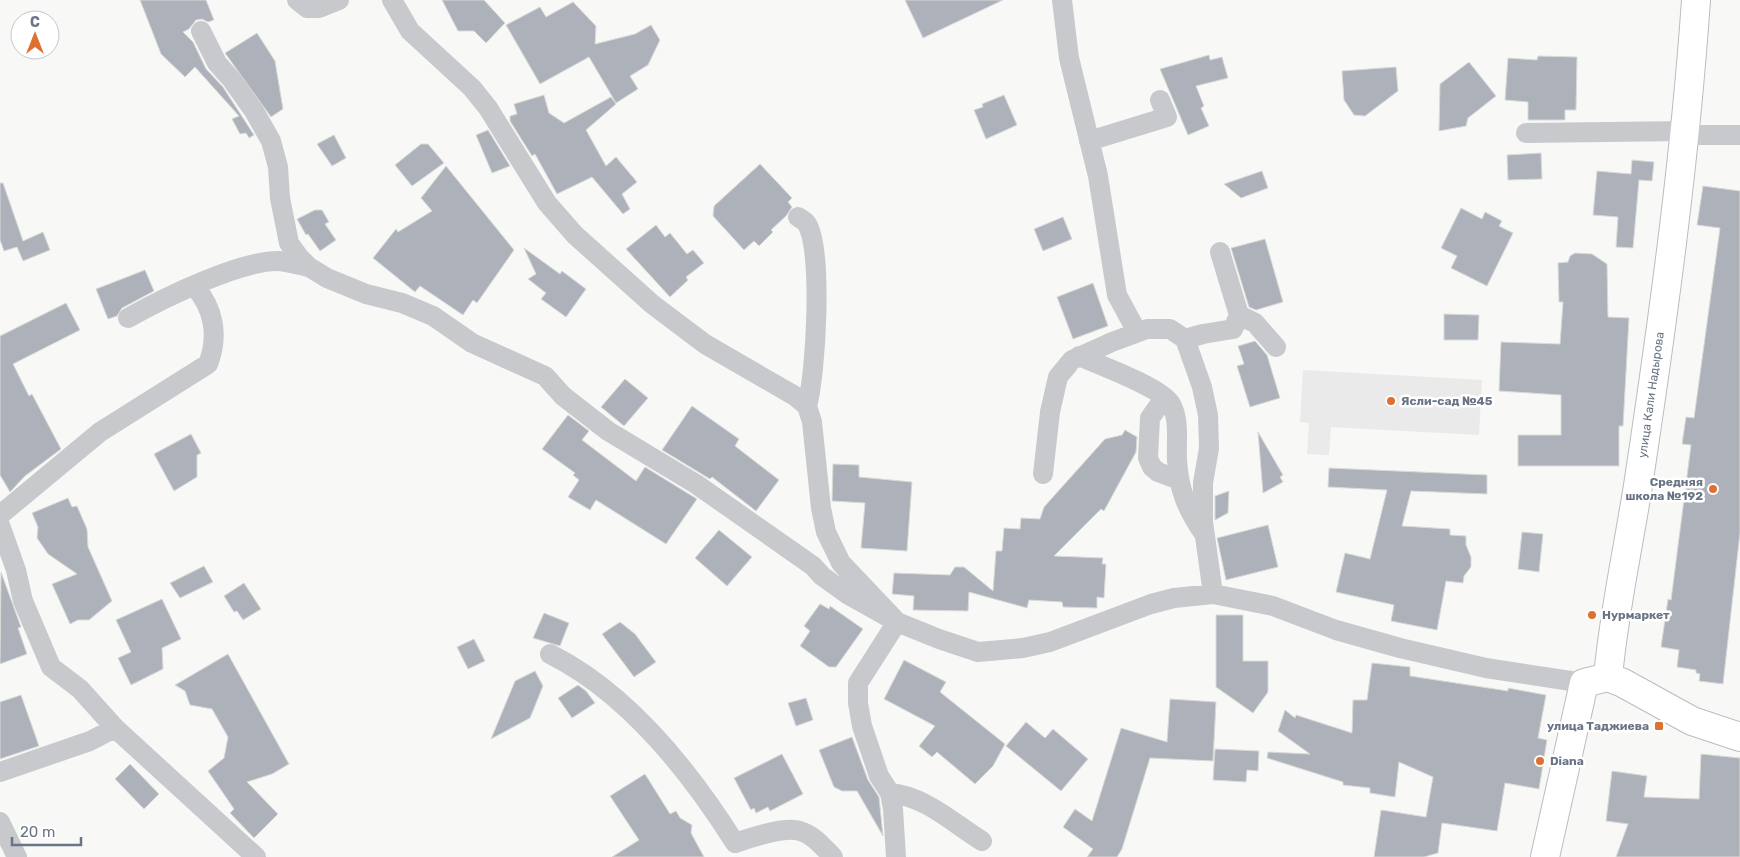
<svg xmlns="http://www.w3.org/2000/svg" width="1740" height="857" font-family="Rubik,sans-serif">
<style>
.built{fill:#e9eae9}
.building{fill:#adb2ba;stroke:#dadad8}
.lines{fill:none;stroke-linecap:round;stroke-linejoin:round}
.secondary-casing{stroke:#b9bcc2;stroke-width:30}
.street{stroke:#c7c9cd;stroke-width:20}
.secondary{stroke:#fff;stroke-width:28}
.poi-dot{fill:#de7031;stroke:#fff;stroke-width:2}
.labels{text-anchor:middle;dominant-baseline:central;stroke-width:5;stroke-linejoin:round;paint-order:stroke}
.street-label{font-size:12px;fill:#697586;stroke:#fff}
.poi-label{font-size:12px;font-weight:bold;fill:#697586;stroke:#fff;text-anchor:start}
</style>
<rect width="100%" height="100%" fill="#f8f9f6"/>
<path class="built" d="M1303,370L1482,380L1479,435L1331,427L1329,455L1307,454L1309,423L1300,422Z"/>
<path class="building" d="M140,0H206L214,20L208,22L202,19L196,20L189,29L183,32L193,42L206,69L223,87L254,135L249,138L246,133L240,134L232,119L239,116L195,67L185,77L161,54Z
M442,0H484L505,23L486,43L474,31H458Z
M905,0H1003L923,38Z
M573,2L596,26L595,44L635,34L651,25L660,40L648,65L630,76L638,89L616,103L589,57L540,84L506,25L540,7L546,17Z
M257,33L275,61L283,109L271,117L225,53Z
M1209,55L1210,60L1222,57L1228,78L1196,86L1204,106L1201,108L1209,126L1188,135L1160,69Z
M1538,56L1577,57L1576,110H1565V120H1528V102L1505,100L1508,58L1537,60Z
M1469,62L1496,96L1468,118L1466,126L1439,131L1440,84Z
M1396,67L1398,91L1365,116L1354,115L1344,100L1342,71Z
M544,95L549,113L564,123L611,97L616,104L586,130L606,166L616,157L637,182L622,194L630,209L623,214L592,177L557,194L535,154L532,156L510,121V116L517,114L514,104Z
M1004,95L1017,125L986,139L974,110L983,107L982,104Z
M488,130L510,166L492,173L476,135Z
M334,135L346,158L332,166L317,144Z
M421,144H428L444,163L412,186L395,165Z
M1541,153L1542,179L1508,180L1507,155Z
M1632,160L1654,162L1652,181L1639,180L1633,248L1616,247L1618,217L1593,215L1597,171L1631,174Z
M760,164L792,198L788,202L792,207L786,216L771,230L773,232L759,246L754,241L744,250L713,216L714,206Z
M446,166L514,250L477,303L473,300L463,315L420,286L415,292L373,258L396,229L398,232L432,211L421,198Z
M1262,171L1268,188L1241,198L1224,184Z
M0,183H3L23,241L43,232L50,250L23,261L17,247L4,251L0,240Z
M1703,186L1740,191V533L1723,684L1699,681L1700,674L1696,673V670L1677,667L1679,650L1661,647L1668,599L1671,600L1691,445L1682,444L1686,417L1694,418L1720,228L1697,225Z
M1461,208L1482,219L1485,212L1502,221L1499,226L1513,233L1487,286L1451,268L1457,256L1441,248Z
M315,210H322L329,222L325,224L336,240L320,251L308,234L306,235L297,219Z
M1063,217L1072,239L1043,251L1034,229Z
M656,225L665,237L670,233L687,254L693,250L704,263L686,277L688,280L670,297L626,249Z
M1265,239L1283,302L1256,310L1249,307L1231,248Z
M524,248L560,274L562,271L586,289L566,317L541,299L546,293L528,279L536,274Z
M1575,253L1592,254L1607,264L1608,317L1629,318L1623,426H1619V466H1518V435H1561V395L1499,391L1501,342L1560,344L1563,302H1559L1558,263L1568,262L1570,256Z
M145,270L154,291L122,308L117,316L108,319L96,289Z
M1093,283L1108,326L1073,339L1057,297Z
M66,303L80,330L13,364L29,396L32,394L61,449L25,476L10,492L0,475V336Z
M1444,314L1479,315L1478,340H1444Z
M1255,341L1267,355L1280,398L1250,407L1237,366L1244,364L1238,346Z
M625,379L648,398L624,426L601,407Z
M692,406L739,439L735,446L779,480L756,511L712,477L710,479L662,450Z
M568,415L589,431L582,440L636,481L645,467L697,499L666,544L596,500L590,510L568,497L579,480L573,475L575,473L542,449Z
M1125,430L1137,437L1136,452L1104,511L1101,509L1054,556L1103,558L1102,564H1106L1104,598L1097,597V608L1063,607L1062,602L1029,600L1027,608L969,592L968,611L913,610L914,596L892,594L894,573L950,575L955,567H964L993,591L996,551H1002L1004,528L1020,529L1021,518L1040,519L1044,507L1105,439L1122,435Z
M1258,432L1283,475L1280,477L1283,482L1263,493Z
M191,434L201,453L197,455V477L174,491L154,454Z
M833,464L859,465V477L912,482L907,551L861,548L865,503L832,501Z
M1329,468L1487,475V494L1411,491L1402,526L1450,529V535L1466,536V545L1471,557V567L1464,576L1463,583L1446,581L1437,630L1391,621L1394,605L1336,592L1345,553L1370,559L1387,490L1328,487Z
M1229,491L1228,513L1215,520V496Z
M68,498L72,507L77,506L87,529L88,547L112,601L89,620H78L70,624L52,584L77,574L48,554L37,538L38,527L32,513Z
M1268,525L1278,567L1226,580L1217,538Z
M719,530L752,557L727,586L695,558Z
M1522,532L1543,534L1539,572L1518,569Z
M204,566L213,582L180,598L170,583Z
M1,572L21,627L18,628L27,654L0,664Z
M244,583L261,609L243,620L237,611L234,612L224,596Z
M162,599L181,639L162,648L163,669L131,685L118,658L131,652L116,620Z
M820,604L829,609L830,606L863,629L836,667H829L800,646L810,631L804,626Z
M544,613L569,623L560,646L533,638Z
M1216,615H1243V661H1268V692L1253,713L1216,687Z
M620,622L635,634L656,662L634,677L602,634Z
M474,639L485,661L468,669L457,647Z
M228,654L289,764L272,774L247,782L278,814L254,838L230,813L234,809L208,771L224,758L228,737L212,709L190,705L185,691L175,685Z
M904,660L946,682L940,692L1005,744L993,766L975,784L937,752L932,757L919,746L935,726L884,699Z
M1372,663L1410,667V676L1508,691V688L1546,695L1538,738L1547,740L1539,789L1505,783L1497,831L1442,823L1438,853L1424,857H1374L1381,810L1426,817L1433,777L1399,762L1395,797L1370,793V788L1343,785V782L1267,758L1268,752L1310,754L1278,731L1285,710L1295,718L1296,715L1352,733L1353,700H1367Z
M535,671L543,686L530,718L491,739L515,681Z
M578,685L586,691L595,703L572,718L558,698Z
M21,695L39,746L0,759V702Z
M806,698L813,720L796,726L788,703Z
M1170,699L1216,702L1213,761L1150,758L1122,849L1117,857H1087L1093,849L1063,827L1075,809L1092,821L1121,728L1167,742Z
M1026,722L1045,738L1053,729L1088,759L1061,791L1006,746Z
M852,737L868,780L879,797L883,836L857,791H842L834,787L819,750Z
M1215,749L1259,751L1258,771L1247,770L1246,782L1213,780Z
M782,754L803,794L770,811L768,807L756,813L754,808L751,810L734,778Z
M1701,754L1740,758V857H1616L1628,824L1606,821L1612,771L1647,776L1644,797L1699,799Z
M130,764L159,794L144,809L115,779Z
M645,774L670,814L676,811L680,818L692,825L691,833L704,857H612L639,840L610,796Z"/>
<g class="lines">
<g class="secondary-casing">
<path id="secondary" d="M1608,677C1614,610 1629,545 1639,479C1663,320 1685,160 1696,0
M1608,677L1623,683L1692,721L1740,737
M1545,857L1584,683L1608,677"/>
</g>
<path class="street" d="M297,0L307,8H319L339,0
M392,0L410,31L472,88L488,108L547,203L575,235L652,304L705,344L795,396L807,406L812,422L821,508L826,532L841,563L897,622L858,683V703L862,726L879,776L890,793L893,809L896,857
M1062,0L1069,58L1098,176L1117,295L1137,332
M201,31L217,63L232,80L254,111L271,141L278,167L280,198L289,243L299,257L309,267L327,278L366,294L402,303L433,316L472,343L545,376L563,396L608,431L696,484L813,566L822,576L847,594L897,622L939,639L978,652L1023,648L1050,642L1151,604L1174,598L1213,594L1273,606L1336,630L1400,648L1486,668L1584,683
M1526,133L1685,131
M1684,135H1740
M1089,141L1167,117L1160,100
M798,217C801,219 805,221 807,224C823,250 816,374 807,406
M1239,315L1255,323L1276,347
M128,318C162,299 240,260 279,261C289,262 300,265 309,267
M1185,339L1203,334L1233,329L1239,315L1220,252
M1079,356C1099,365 1161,387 1171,404C1180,420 1176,442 1177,460C1179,491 1187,509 1204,534
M1164,398L1150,418L1148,458L1152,467L1158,472L1179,480
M1043,474L1050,412L1058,377L1072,360L1112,342L1147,329H1170L1185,339L1202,387L1208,415L1209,448L1203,483V522L1213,594
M0,515L100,432L208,364C219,336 214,308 194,286
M0,525L16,570L23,601L51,667L80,689L115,728L256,857
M550,654C628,693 689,770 735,843C749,838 786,826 800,831C814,835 823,847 833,857
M0,772L90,741L115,728
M890,793C925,796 953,823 982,841
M0,822L17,857"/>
<use href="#secondary" class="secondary"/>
</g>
<g class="poi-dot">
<circle cx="1391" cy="401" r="5"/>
<circle cx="1713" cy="489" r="5"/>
<circle cx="1592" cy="615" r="5"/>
<rect x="1654" y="721" width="10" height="10" rx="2.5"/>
<circle cx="1540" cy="761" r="5"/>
</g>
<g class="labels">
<g class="street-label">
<text transform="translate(1651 395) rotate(-82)">улица Кали Надырова</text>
</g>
<g class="poi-label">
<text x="1401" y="401">Ясли-сад №45</text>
<text x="1703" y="482" text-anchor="end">Средняя<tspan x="1703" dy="14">школа №192</tspan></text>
<text x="1602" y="615">Нурмаркет</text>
<text x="1649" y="726" text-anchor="end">улица Таджиева</text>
<text x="1550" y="761">Diana</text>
</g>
</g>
<g transform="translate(35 35)"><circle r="24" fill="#ffffff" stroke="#c3c8cf"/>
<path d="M0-4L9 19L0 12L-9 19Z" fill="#de7031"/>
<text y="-8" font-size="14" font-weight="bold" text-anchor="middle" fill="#697586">С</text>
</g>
<path d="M12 837v8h69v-8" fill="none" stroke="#697586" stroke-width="2.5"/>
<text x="20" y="837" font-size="15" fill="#697586" stroke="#ffffff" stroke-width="4" paint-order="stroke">20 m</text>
</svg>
